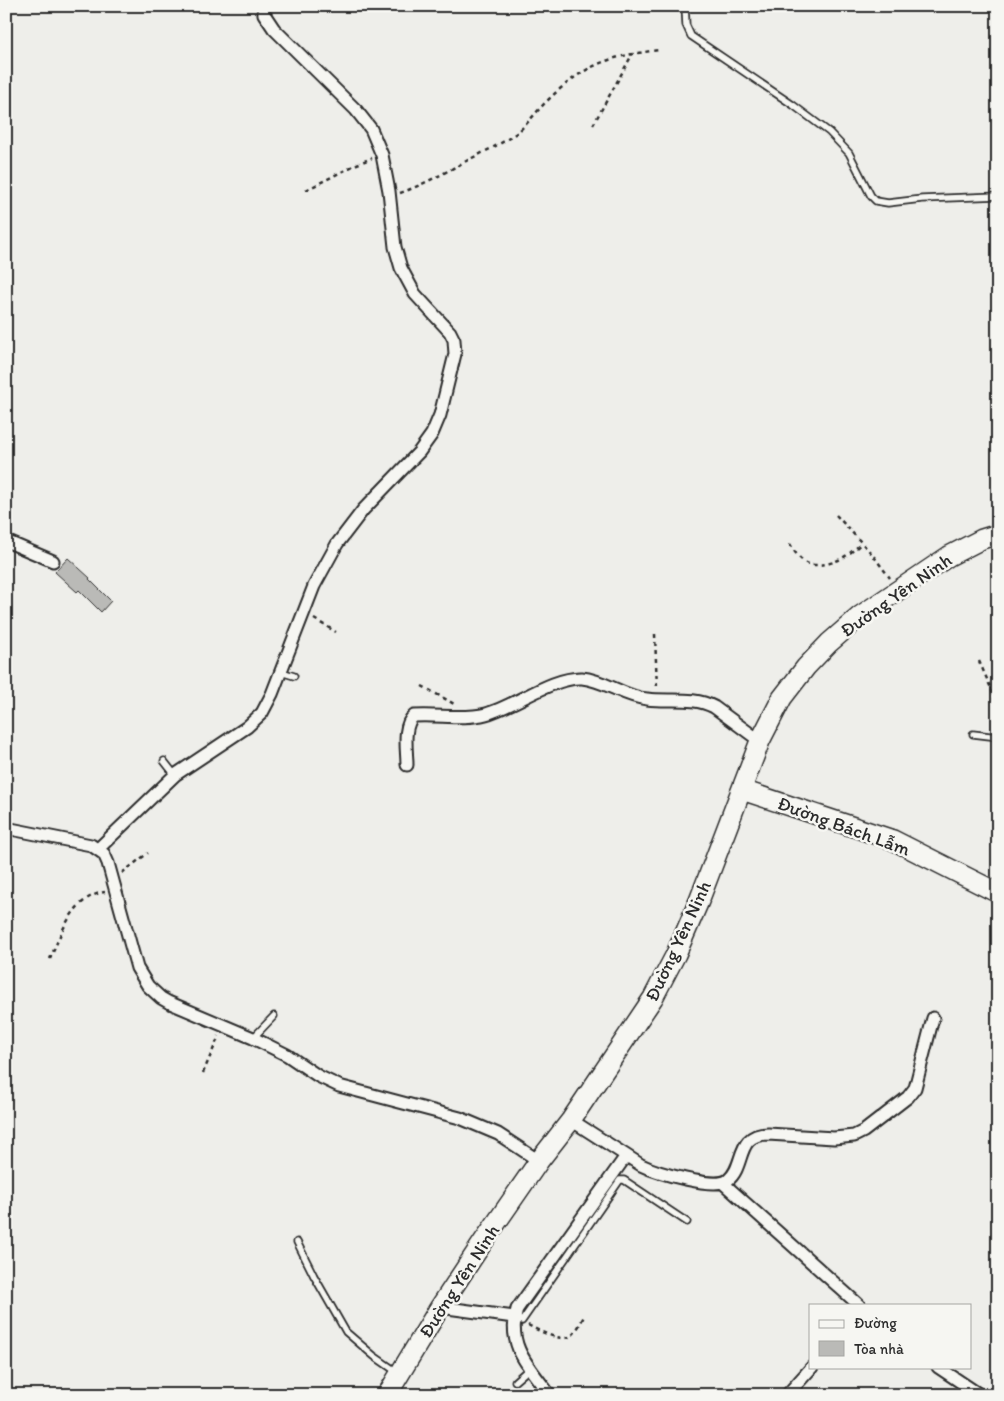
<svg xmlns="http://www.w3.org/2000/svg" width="1004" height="1401" font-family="Itim,sans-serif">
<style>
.building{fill:#babab7;stroke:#2b2b2b}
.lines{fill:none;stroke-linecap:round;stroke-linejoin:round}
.lane-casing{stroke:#2b2b2b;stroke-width:9}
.street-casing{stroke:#2b2b2b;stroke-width:15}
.primary-casing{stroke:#2b2b2b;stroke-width:22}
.path{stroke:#2b2b2b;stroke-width:2.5;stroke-dasharray:4 4;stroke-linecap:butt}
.lane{stroke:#f6f6f2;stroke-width:5.5}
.street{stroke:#f6f6f2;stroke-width:11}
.primary{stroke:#f6f6f2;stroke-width:19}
.labels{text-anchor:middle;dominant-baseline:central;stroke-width:5;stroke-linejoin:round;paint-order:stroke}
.street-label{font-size:19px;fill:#2b2b2b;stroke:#f6f6f2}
</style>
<rect width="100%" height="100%" fill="#eeeeea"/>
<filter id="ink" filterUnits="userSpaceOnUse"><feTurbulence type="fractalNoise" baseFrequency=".02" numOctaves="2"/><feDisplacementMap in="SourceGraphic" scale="10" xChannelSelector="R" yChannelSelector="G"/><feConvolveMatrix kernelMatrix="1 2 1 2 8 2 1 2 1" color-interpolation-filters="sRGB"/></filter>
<g filter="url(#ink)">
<path class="building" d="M68,558L90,578L89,579L111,601L101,612L79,590L77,592L55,572Z"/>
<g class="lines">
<g class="lane-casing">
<path id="lane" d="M685,6L686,25L691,36L793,105L829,132L849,153L871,196L876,201L888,203L922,199L998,196
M281,672L294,676
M973,734L998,737
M164,761L175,775
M253,1038L274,1016
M297,1242L314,1276L346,1332L374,1356L397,1372
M514,1317L522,1321L620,1180H624L687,1222
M515,1381L530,1368"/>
</g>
<g class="street-casing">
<path id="street" d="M6,541L53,561
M407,765C407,751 402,725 414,716C437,714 463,720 486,714C515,706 552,677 582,678C605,680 624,697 647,699C670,702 693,696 714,707L760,741
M6,828L91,845L104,854L108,863L137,968L148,986L161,998L168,1002L253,1038L287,1055L318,1076L339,1086L460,1118L498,1134L539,1161
M98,849L175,775L247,727L262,713L272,694L314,586L337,544L363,510L419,452L432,434L440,415L455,354L454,340L450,332L415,294L401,268L395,247L389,191L382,155L371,129L356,110L274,29L264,14L263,6
M571,1120L641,1165C655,1172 715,1190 728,1180C746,1166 735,1134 768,1134L834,1138L854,1136L864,1131L908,1097L915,1088L933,1018
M723,1183L859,1305
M440,1307L514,1317
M938,1367L980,1395
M550,1395C530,1368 506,1346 517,1309L626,1156
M787,1395L812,1367"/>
</g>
<g class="primary-casing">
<path id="primary" d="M742,790L893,840L998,893
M387,1395L440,1307L485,1239L539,1161L571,1120L653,998L676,954L699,901L760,741L782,698L806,667L829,643L860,616L949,556L982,539L998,534"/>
</g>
<path class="path" d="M593,125L633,53
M306,190L357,164L372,158
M400,193C426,184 449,170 472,158C488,150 505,142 519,131C529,122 536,112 545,103C583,65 608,56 660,50
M836,515L872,554L890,578
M790,544C793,549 797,556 802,560C806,564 811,565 816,565C836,565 848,555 862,543
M314,619L336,632
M655,634L657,690
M979,661L994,695L998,715
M422,686L456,705
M122,873L148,853
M50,959C61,934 73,896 105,892
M203,1073L219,1036
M528,1325C538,1330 561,1343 571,1336C577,1332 581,1321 585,1315"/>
<use href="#lane" class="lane"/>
<use href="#street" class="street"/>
<use href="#primary" class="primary"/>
</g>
</g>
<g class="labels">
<g class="street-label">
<text transform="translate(896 595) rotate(-35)">Đường Yên Ninh</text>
<text transform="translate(844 826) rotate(20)">Đường Bách Lẫm</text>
<text transform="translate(678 941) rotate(-65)">Đường Yên Ninh</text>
<text transform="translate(459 1281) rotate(-57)">Đường Yên Ninh</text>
</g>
</g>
<rect width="1004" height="1401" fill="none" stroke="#f6f6f2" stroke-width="25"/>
<rect x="12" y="12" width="979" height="1376" fill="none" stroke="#2b2b2b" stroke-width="2" filter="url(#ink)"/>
<rect x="809" y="1304" width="162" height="65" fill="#f6f6f2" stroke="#a5a5a2"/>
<rect x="819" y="1320" width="25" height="8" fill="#f6f6f2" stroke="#a5a5a2"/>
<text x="854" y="1328" font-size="15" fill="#2b2b2b">Đường</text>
<rect x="819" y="1341" width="25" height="15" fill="#babab7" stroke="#a5a5a2"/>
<text x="854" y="1354" font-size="15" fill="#2b2b2b">Tòa nhà</text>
</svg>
